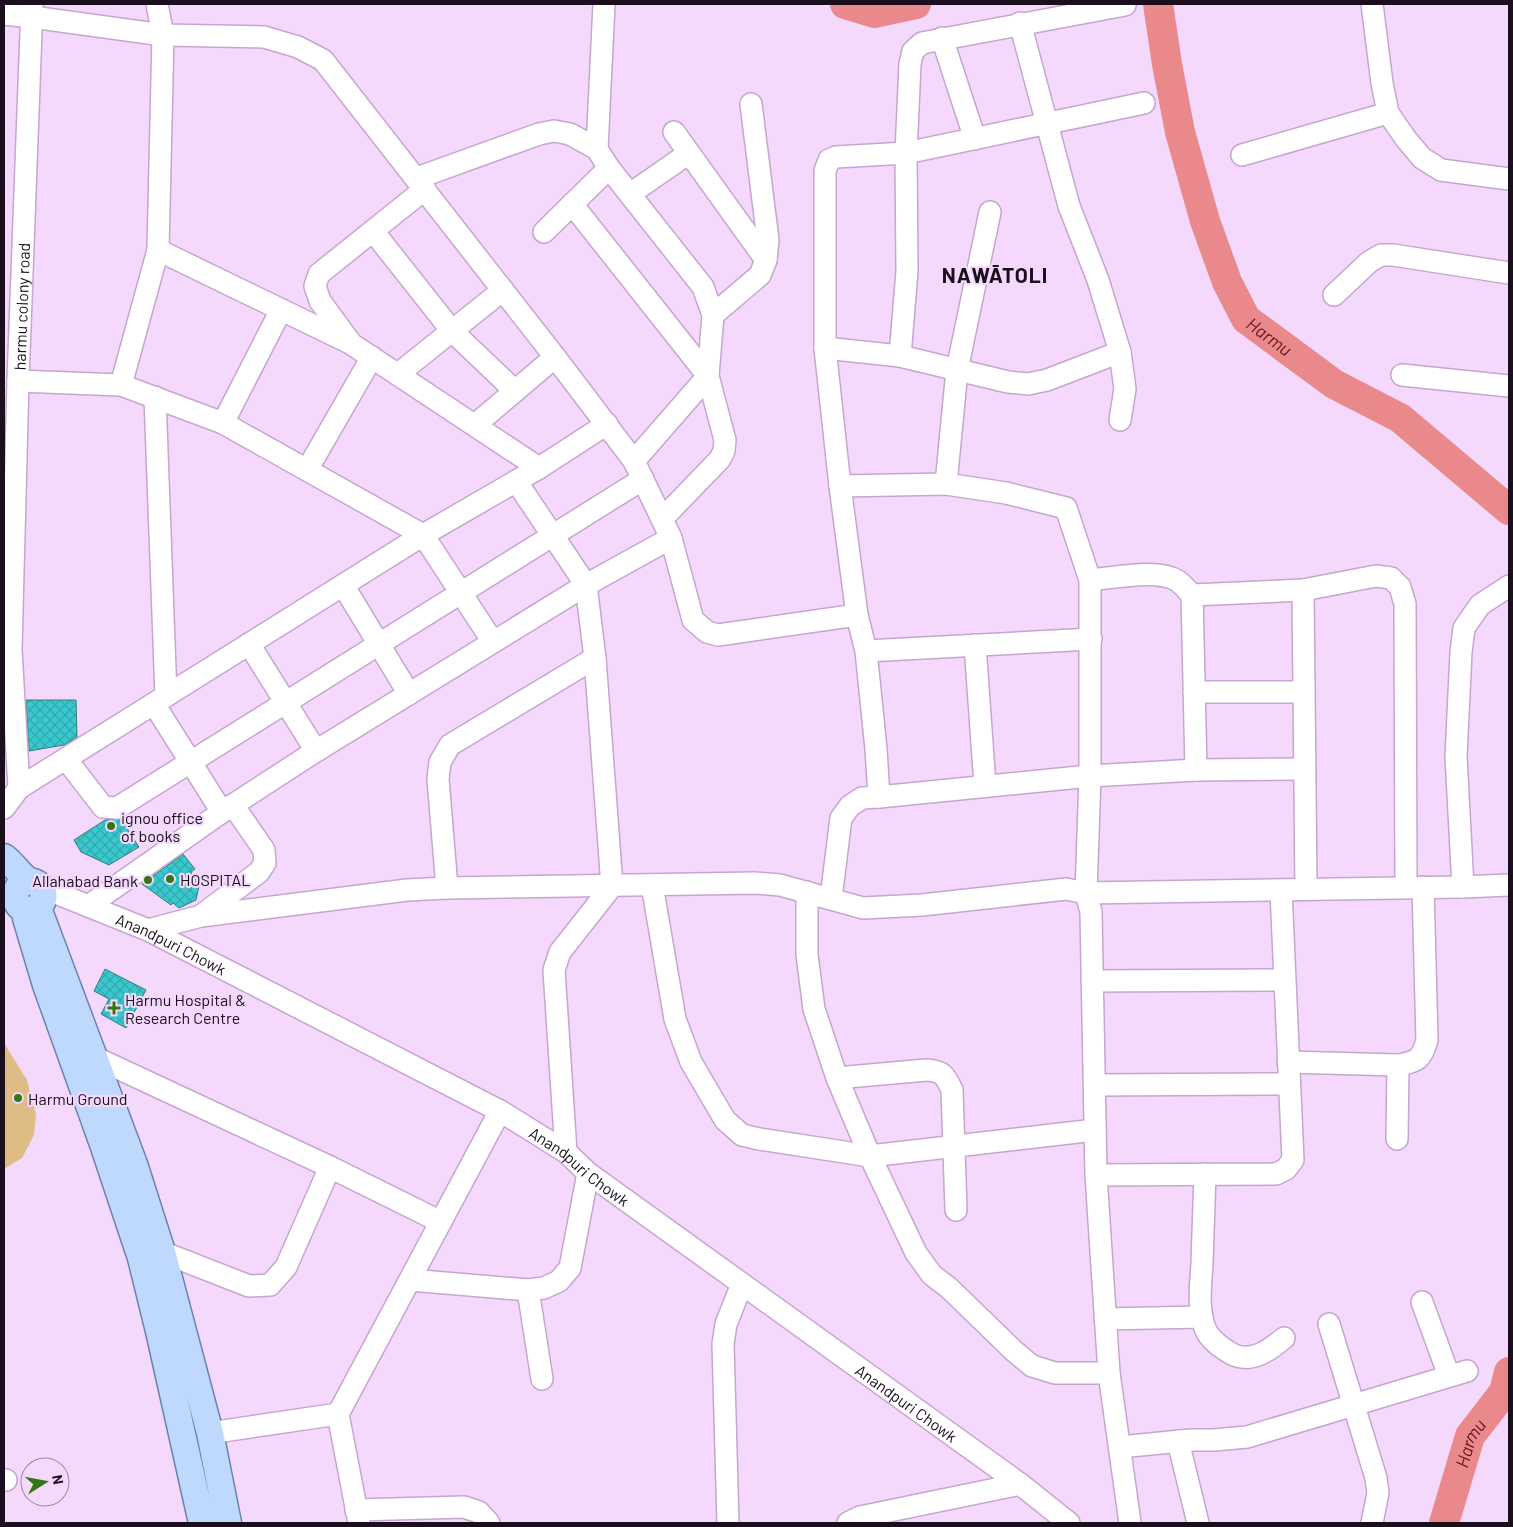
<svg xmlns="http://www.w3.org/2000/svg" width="1513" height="1527" font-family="Barlow,sans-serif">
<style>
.pitch{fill:#debc86}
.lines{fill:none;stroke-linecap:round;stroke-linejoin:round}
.river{stroke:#e9898c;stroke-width:30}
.building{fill:url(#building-cross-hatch);stroke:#367c7e}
.minor-casing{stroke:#c6a6d0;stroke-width:24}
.major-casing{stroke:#6a82b0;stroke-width:29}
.minor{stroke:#fff;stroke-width:21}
.major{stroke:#bfd9fe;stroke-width:26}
.poi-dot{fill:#347615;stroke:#f4d9fd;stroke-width:2}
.labels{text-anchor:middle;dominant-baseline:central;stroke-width:4.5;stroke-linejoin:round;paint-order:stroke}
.street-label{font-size:16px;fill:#1b0f1e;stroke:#f4d9fd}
.poi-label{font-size:16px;fill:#1b0f1e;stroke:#f4d9fd;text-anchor:start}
.water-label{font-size:18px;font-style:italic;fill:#691320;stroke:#f4d9fd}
.district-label{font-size:21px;font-weight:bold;letter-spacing:1px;fill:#1b0f1e;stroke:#f4d9fd}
</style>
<defs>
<pattern id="building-cross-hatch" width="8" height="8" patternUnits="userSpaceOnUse" patternTransform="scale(1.25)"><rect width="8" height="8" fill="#38c8cd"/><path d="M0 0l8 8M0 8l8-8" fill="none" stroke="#31abb0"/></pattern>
</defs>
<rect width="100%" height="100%" fill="#f4d9fd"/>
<path class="pitch" d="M4,1043L27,1080L36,1115L34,1135L22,1158L4,1169Z"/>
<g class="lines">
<g class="river">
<path d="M845,4L874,13L916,4"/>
<path id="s1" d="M1158,4L1167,64L1180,132L1205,221L1227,282L1246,319L1334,384L1400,418L1509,510"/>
<path id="s2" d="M1444,1523L1470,1436L1504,1392L1509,1372"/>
</g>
</g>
<path class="building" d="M26,700H76L77,737L64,745L29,751Z
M121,819L139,847L109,865L81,852L74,840L105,820Z
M183,854L195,869L191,872L199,886L196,900L179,908L173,903L171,905L142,884Z
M105,969L146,990L126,1028L101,1014L109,999L94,991Z"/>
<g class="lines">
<g class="minor-casing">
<g id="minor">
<path d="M1372,4L1382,83L1388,113L1406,139L1422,158L1441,170L1509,179"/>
<path d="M4,14L32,17L163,35L264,37L298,47L323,60L555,357L634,461L671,538L693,620L707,632L718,635L857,615"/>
<path d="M1020,23L1069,206L1098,280L1120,352L1125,389L1120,420"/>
<path d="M942,38L975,139"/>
<path d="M674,132L766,260"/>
<path d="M597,149L604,4"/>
<path d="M1242,155L1388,113"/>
<path d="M417,178L539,134L554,131L570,134L597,149L609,168L703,287L713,315L708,376L634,461"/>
<path d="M630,194L689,153"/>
<path d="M572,204L708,376L725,440L724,451L720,459L662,519"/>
<path d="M373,231L452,331L515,391"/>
<path d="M544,232L609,168"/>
<path d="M158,250L350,343L539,468"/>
<path d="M1334,295L1369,262L1381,255H1393L1509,273"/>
<path d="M713,315L760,275L766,260L768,240L751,104"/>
<path d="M350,342L320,301L315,286L319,274L425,189"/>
<path d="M825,348L900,356L1008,382L1028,384L1047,380L1120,352"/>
<path d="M900,356L907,271L906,153L910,64L913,51L922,43L1125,5"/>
<path d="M398,374L503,290"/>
<path d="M1402,375L1509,386"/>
<path d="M18,381L121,385L223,423L423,535L493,642"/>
<path d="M121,385L158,250L163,35L157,4"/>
<path d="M155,397L166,696"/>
<path d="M223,423L281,310"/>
<path d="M475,425L555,357"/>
<path d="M307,470L372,357"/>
<path d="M516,481L586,585L595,658L612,886L560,952L554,970L566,1152"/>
<path d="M946,484L957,370L990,212"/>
<path d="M840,486L946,484L1006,493L1066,508L1090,580V776L1086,893L1463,887L1456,757L1461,652L1464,628L1480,605L1509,586"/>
<path d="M1090,580C1114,578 1158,568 1178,581C1183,585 1188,591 1192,595L1303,590L1376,576L1391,578L1400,587L1405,604L1406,887"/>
<path d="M343,585L409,694"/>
<path d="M1303,590L1306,889"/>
<path d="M1192,595L1196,770"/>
<path d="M249,644L316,751"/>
<path d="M975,645L985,785"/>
<path d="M866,651L1091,639"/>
<path d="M1194,692H1304"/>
<path d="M154,704L222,812"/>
<path d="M66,759L103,807L117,808L643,479"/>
<path id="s3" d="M19,788L11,649L18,381L32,4"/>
<path d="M879,797L1090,776L1196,770L1305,769"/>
<path d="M4,808L19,788L423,535L539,468L607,424"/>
<path d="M652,885L675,1019L691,1062L725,1120L742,1135L759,1139L870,1156L1095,1130"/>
<path id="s4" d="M41,887L148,930L500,1111L566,1152L588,1173L1020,1484L1069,1523"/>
<path d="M1463,887L1509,885"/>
<path d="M447,888L438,779L440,762L450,745L595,658"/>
<path d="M807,892V955L814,1009L837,1078L870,1156L916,1253L932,1275L949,1288L1014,1351L1032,1366L1055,1373H1109"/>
<path d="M831,898L841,818L850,806L862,798L879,797L876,749L866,651L857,615L840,486L825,348V171L829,160L836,157L906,153L1144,103"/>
<path d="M88,906L222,812L316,751L586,585L671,538"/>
<path d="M202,915L259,872L265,863L264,850L233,805"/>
<path d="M148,930L201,916L407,890L447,888L755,883L780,885L863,908L922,905L1066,889L1086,893L1091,912L1096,1175L1109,1373L1130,1523"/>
<path d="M1092,981L1284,980"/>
<path d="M94,1057L330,1167L441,1222"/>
<path d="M1288,1062L1398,1065C1417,1062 1422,1059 1427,1040L1423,887"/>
<path d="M837,1078L926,1070C943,1071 945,1075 952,1090L956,1210"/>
<path d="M1095,1085L1289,1084"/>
<path d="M1397,1139L1398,1065"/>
<path d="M1205,1174C1204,1204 1203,1233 1202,1263C1201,1283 1197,1308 1205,1328C1209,1340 1222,1348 1232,1354C1251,1364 1270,1350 1284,1338"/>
<path d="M1096,1175L1276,1174L1286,1169L1293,1160L1281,890"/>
<path d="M162,1252L249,1286L270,1285L286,1267L330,1167"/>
<path d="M410,1280L528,1290L544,1288L559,1281L570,1268L588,1173"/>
<path d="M528,1290L542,1379"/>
<path d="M1422,1302L1449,1376"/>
<path d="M1105,1319L1202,1317"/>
<path d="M1329,1324L1376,1478L1378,1493L1372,1523"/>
<path d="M210,1433L338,1414"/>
<path d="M1178,1441L1198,1523"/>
<path d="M1120,1447L1191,1440H1214L1247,1437L1467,1371"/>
<path d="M4,1480H6"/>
<path d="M356,1510L464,1507L479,1512L489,1523"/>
<path d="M359,1523L338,1414L500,1111"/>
<path d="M728,1523L723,1344L726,1324L742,1284"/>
<path d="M848,1523L860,1517L1020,1484"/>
</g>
</g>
<g class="major-casing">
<path id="major" d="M4,857C12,863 18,872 26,879C29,882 33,881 36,883C46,889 46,903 36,908C19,918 4,890 27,881
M38,908L134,1164L162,1252L210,1433L228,1523
M26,918L46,985L103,1144L141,1258L159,1331L202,1523"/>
</g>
<use href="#minor" class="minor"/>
<use href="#major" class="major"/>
</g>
<g class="poi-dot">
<circle cx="111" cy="826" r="5"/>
<circle cx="170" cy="879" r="5"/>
<circle cx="148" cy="880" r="5"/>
<path d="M111.5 1000.5h5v5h5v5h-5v5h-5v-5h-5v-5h5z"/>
<circle cx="18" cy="1098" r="5"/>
</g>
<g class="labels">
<g class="street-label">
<text stroke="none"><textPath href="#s3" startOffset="482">harmu colony road</textPath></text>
<text stroke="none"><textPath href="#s4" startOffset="142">Anandpuri Chowk</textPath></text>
<text stroke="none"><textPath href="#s4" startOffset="608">Anandpuri Chowk</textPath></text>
<text stroke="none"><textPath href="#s4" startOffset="1012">Anandpuri Chowk</textPath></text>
</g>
<g class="poi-label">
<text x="121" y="817">ignou office<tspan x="121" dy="18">of books</tspan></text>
<text x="180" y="879">HOSPITAL</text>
<text x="138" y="880" text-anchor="end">Allahabad Bank</text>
<text x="125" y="999">Harmu Hospital &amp;<tspan x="125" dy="18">Research Centre</tspan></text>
<text x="28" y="1098">Harmu Ground</text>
</g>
<g class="water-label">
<text stroke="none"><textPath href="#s1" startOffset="358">Harmu</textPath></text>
<text stroke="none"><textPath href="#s2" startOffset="84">Harmu</textPath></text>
</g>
<g class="district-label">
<text x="995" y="274">NAWĀTOLI</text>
</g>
</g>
<rect width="1513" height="1527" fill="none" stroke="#1b0f1e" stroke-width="10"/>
<g transform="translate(45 1482) rotate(79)"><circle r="24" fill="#f4d9fd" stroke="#9d88a4"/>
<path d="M0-4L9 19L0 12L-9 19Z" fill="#347615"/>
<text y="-8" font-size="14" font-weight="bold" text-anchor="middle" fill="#1b0f1e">N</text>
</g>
</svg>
